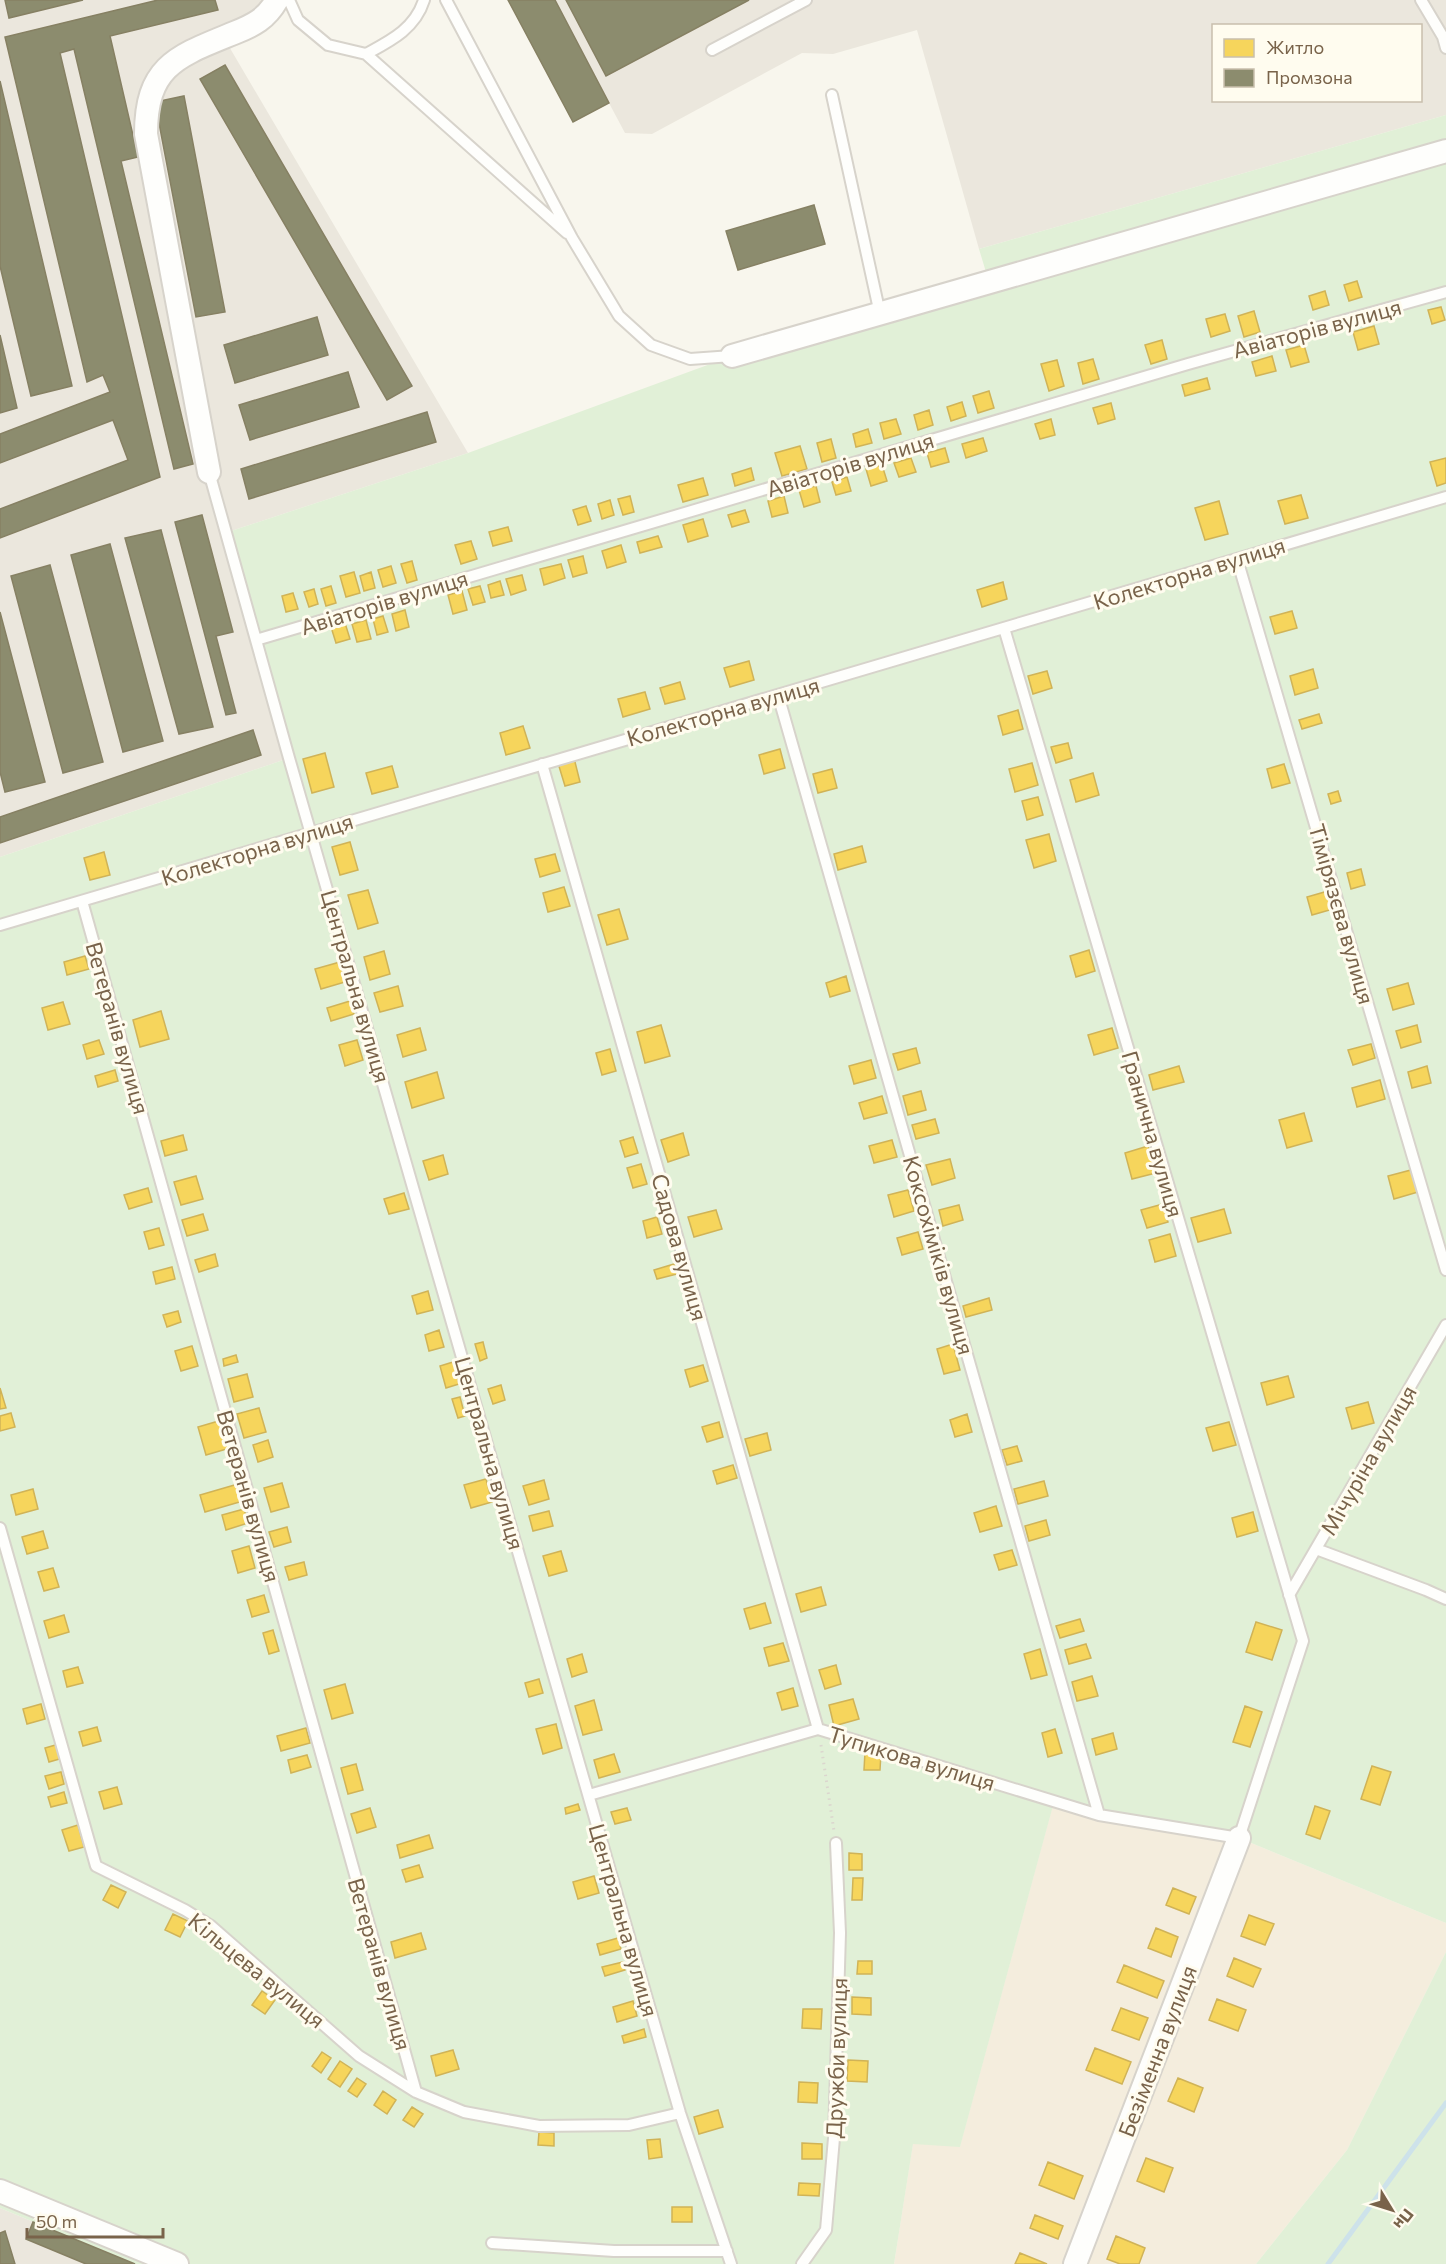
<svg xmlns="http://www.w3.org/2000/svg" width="1446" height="2264" font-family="Commissioner,sans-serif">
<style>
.residential{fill:#f4eddd}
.industrial{fill:#ebe7dd;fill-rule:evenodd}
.green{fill:#e1f0d7}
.homes{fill:#f6d55c;stroke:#d0b357;stroke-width:1.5}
.industry{fill:#8c8c6e;stroke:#868063;stroke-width:1.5}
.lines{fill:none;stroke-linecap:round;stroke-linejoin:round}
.stream{stroke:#cde2ea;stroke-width:5}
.lane-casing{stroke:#d7d3cb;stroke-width:14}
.street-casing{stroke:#d7d3cb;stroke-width:26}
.path{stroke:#dbd6ce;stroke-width:3;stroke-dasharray:1.5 4.5;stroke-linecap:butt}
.lane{stroke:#fefefc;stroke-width:10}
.street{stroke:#fefefc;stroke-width:22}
.labels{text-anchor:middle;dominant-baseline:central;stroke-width:6;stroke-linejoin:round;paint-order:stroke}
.street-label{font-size:22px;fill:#79634a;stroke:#fffcef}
</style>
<rect width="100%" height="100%" fill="#f8f6ed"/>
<path class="residential" d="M1054,1801L1239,1838L1446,1923V1952L1347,2150L1256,2264H894L913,2143L960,2146Z"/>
<path class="industrial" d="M0,0H277L224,38L468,453L225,533L289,758L0,857Z
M508,0H1446V115L979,249L917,30L833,54L802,53L652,134L625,133L609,103L573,122ZM1214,26H1420V100H1214Z
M0,2208L135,2264H0Z"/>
<path class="green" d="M1446,115V1923L1239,1838L1054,1802L960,2147L913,2144L894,2264H135L0,2208V857L289,758L225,533L468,453L732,356L989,282L979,249Z
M1446,1952V2264H1256L1347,2150Z"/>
<path class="homes" d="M1357,281L1362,297L1349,301L1344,285Z
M1325,291L1329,305L1313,310L1309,296Z
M1441,307L1445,320L1432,324L1428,310Z
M1254,311L1260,332L1244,337L1238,316Z
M1225,314L1230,331L1211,337L1206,319Z
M1374,326L1379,344L1358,350L1353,332Z
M1162,340L1167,359L1151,364L1145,345Z
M1304,345L1309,362L1291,367L1286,350Z
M1272,356L1276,371L1256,376L1252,362Z
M1093,359L1099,379L1083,384L1078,363Z
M1057,360L1064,386L1049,391L1041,364Z
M1207,378L1210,389L1185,396L1182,385Z
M989,391L994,408L978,413L973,396Z
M962,402L966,416L951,421L947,407Z
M1111,403L1115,419L1098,424L1093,408Z
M929,410L933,425L918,430L914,415Z
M896,419L901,434L884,439L880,423Z
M1051,419L1055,435L1040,439L1035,424Z
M868,429L872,443L856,447L853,434Z
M983,438L987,451L966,458L962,444Z
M831,439L836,458L822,462L817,443Z
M800,446L807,469L782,476L775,453Z
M945,448L949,462L931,467L927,453Z
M911,458L916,472L899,477L894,463Z
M1446,458V483L1437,486L1430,462Z
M882,465L887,481L871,486L866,469Z
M751,468L754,480L735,486L732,474Z
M847,477L851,491L836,495L832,482Z
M703,478L708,495L683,502L678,485Z
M816,486L820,502L804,507L799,490Z
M1301,495L1308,518L1285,524L1278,501Z
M630,496L634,512L623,515L618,499Z
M784,496L788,513L772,517L768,501Z
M610,500L614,515L602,519L598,504Z
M1219,501L1228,534L1205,540L1195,508Z
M586,506L591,521L578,525L573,510Z
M745,510L749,522L732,527L728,515Z
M703,519L708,536L688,542L683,525Z
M508,527L512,541L493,546L489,532Z
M658,536L662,547L640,553L637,542Z
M471,541L477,559L461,564L455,545Z
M621,545L626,562L607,568L602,551Z
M583,556L587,573L573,577L568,560Z
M412,561L417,580L407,583L401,564Z
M561,564L565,578L544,585L540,569Z
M391,566L396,583L383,587L378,570Z
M354,572L360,593L346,597L340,576Z
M371,572L375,588L364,591L360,576Z
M522,575L526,590L511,595L506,579Z
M500,581L504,595L491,598L488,585Z
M1003,582L1007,599L982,607L977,590Z
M331,586L336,603L326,606L321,589Z
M480,586L485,602L473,605L468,589Z
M314,589L318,604L309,607L304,592Z
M462,591L467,610L453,614L448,595Z
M293,593L298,609L286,612L282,596Z
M405,610L409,627L396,631L392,614Z
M1292,611L1297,628L1275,634L1270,617Z
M383,616L388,632L377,635L373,619Z
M366,620L371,639L357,642L352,624Z
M345,623L350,639L336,643L331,627Z
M749,661L754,680L730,687L724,668Z
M1313,669L1318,688L1295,695L1290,676Z
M1047,671L1052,688L1033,694L1028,676Z
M680,682L685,699L665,704L660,688Z
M645,692L650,709L623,717L618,699Z
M1018,710L1023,729L1003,735L998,716Z
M1319,714L1322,723L1302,729L1299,720Z
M523,726L530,748L506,755L500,733Z
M1068,743L1072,758L1056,763L1051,747Z
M780,749L785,768L764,774L759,755Z
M325,753L334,787L312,793L303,759Z
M574,758L580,782L565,786L558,763Z
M1032,763L1038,785L1015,792L1009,769Z
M1284,764L1290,783L1272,788L1267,769Z
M392,766L398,787L372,794L366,773Z
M832,769L837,788L818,793L813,774Z
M1093,773L1099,795L1076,802L1070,780Z
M1338,791L1341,801L1331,804L1328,794Z
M1038,797L1043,815L1027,820L1022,801Z
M1049,834L1056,861L1034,868L1026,840Z
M350,842L358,870L340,875L332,847Z
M862,846L866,862L838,870L834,854Z
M104,852L110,875L90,880L84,858Z
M555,854L560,871L540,877L535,859Z
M1361,869L1365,885L1351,889L1347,873Z
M564,887L570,906L548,912L543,893Z
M368,890L378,923L358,929L348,895Z
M1328,891L1333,909L1312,915L1307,897Z
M619,909L628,939L607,945L598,915Z
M1089,950L1095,971L1076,977L1070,956Z
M384,951L390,974L370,980L364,957Z
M85,956L89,969L67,975L64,962Z
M340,962L345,982L321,989L315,969Z
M846,976L850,991L830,997L826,983Z
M1408,983L1414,1004L1393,1010L1387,989Z
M398,986L403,1006L380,1012L374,993Z
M350,1001L354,1014L331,1021L327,1008Z
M63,1002L70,1024L48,1030L42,1008Z
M161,1011L169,1039L140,1047L133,1020Z
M661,1025L670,1056L645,1063L637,1032Z
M1417,1025L1421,1042L1401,1048L1396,1031Z
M420,1028L426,1050L403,1057L397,1035Z
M1112,1028L1118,1048L1094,1055L1088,1035Z
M99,1040L104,1054L87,1059L83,1045Z
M357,1040L363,1060L345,1066L339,1045Z
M1371,1044L1375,1058L1353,1065L1348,1050Z
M916,1048L920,1063L898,1070L893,1054Z
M610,1049L616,1071L602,1075L596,1053Z
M871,1060L876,1078L854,1084L849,1066Z
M1179,1066L1184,1082L1153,1090L1149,1075Z
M1427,1066L1431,1083L1412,1088L1408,1072Z
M115,1070L118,1081L98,1087L95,1076Z
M437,1072L444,1098L412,1108L405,1082Z
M1380,1080L1385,1099L1357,1107L1352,1088Z
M921,1091L926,1110L908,1115L903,1096Z
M882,1096L887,1113L864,1119L859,1103Z
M1304,1113L1312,1141L1287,1148L1279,1120Z
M935,1119L939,1133L916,1139L912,1125Z
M683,1133L689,1155L668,1162L661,1140Z
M183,1135L187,1150L165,1156L161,1141Z
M633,1137L638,1153L625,1157L620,1141Z
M892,1140L897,1157L874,1163L869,1146Z
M1148,1146L1156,1173L1132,1179L1125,1153Z
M443,1155L448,1174L429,1180L423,1161Z
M950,1159L955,1178L932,1185L926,1165Z
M641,1164L647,1184L633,1188L627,1168Z
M1411,1170L1418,1192L1394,1199L1388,1176Z
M196,1176L203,1199L181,1205L174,1182Z
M148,1188L152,1202L129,1209L124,1195Z
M908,1190L914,1211L894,1217L888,1195Z
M404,1193L409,1209L389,1214L384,1199Z
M1163,1204L1168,1222L1147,1228L1141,1210Z
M959,1205L963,1220L943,1226L939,1210Z
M1224,1209L1231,1233L1198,1242L1191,1218Z
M716,1210L722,1229L694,1237L688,1217Z
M203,1214L208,1230L187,1236L182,1220Z
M657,1217L662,1234L647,1238L643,1221Z
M159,1228L164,1245L149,1249L144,1232Z
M918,1232L923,1249L902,1255L897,1238Z
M1170,1234L1176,1256L1155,1262L1149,1240Z
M215,1254L218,1266L199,1272L195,1260Z
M674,1264L677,1274L657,1279L654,1270Z
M172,1267L175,1279L156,1284L153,1272Z
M428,1291L433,1310L417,1314L412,1296Z
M989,1298L992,1310L966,1317L963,1306Z
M178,1311L181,1322L167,1327L163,1315Z
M439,1330L444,1347L429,1351L425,1335Z
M483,1342L487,1358L480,1361L475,1344Z
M953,1344L960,1370L944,1374L937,1349Z
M192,1346L198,1366L181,1371L175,1351Z
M236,1355L238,1362L224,1366L223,1359Z
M453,1362L459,1384L446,1388L440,1366Z
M703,1365L708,1381L690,1387L685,1370Z
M247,1374L253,1397L234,1402L228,1379Z
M1288,1376L1294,1397L1267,1405L1261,1383Z
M501,1385L505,1400L493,1404L488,1389Z
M0,1388L6,1408L0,1409Z
M460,1397L465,1416L458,1418L452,1399Z
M1368,1402L1374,1423L1352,1429L1346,1408Z
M259,1408L266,1432L244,1438L237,1414Z
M11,1413L15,1427L0,1431V1416Z
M967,1414L972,1432L955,1437L950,1420Z
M222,1420L230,1448L206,1455L198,1427Z
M719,1422L723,1437L707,1442L702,1427Z
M1229,1422L1236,1445L1213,1451L1206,1428Z
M767,1433L771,1450L750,1456L745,1439Z
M268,1440L273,1457L258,1462L253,1445Z
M1017,1446L1022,1461L1007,1465L1002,1450Z
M733,1465L737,1478L717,1484L713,1471Z
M486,1479L492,1502L471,1508L464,1485Z
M544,1480L549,1499L529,1505L523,1486Z
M1044,1481L1048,1496L1018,1504L1014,1489Z
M282,1483L289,1507L271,1512L264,1488Z
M238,1484L243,1501L205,1512L200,1495Z
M33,1489L38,1509L16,1515L11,1495Z
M996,1506L1002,1526L980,1532L974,1513Z
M244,1509L248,1523L226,1530L222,1515Z
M549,1511L553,1526L533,1531L529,1516Z
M1253,1512L1258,1531L1237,1537L1232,1518Z
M1046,1520L1050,1535L1029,1541L1025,1526Z
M287,1527L291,1542L274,1547L269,1532Z
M43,1531L48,1548L27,1554L22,1537Z
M249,1546L255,1568L238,1573L232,1551Z
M1012,1550L1017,1565L999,1570L994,1555Z
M561,1551L567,1571L549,1576L543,1556Z
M304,1562L307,1575L289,1580L285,1567Z
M53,1568L59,1587L44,1591L38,1572Z
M821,1587L826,1605L801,1612L796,1594Z
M264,1595L269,1612L252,1617L247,1600Z
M765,1603L771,1623L750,1629L744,1609Z
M64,1615L69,1632L49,1638L44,1621Z
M1080,1619L1084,1631L1060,1638L1056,1626Z
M1256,1622L1282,1630L1272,1660L1246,1652Z
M273,1630L279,1651L269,1654L263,1633Z
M783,1643L789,1661L769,1666L764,1648Z
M1086,1644L1091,1658L1069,1664L1065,1650Z
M1040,1649L1047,1675L1031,1679L1024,1654Z
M582,1654L587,1672L572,1677L567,1659Z
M836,1665L841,1684L825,1689L819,1670Z
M78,1667L83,1683L67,1687L63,1671Z
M1092,1676L1098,1696L1077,1701L1072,1682Z
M539,1679L543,1693L529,1697L525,1683Z
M345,1684L353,1713L332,1719L324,1690Z
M793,1688L798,1706L782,1710L777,1693Z
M853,1699L859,1719L834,1726L829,1705Z
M594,1700L602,1730L583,1735L575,1706Z
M41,1704L45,1719L27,1724L23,1709Z
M1245,1706L1262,1712L1250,1747L1233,1742Z
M556,1724L562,1748L543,1754L536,1729Z
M97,1727L101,1741L83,1746L79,1732Z
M306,1728L310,1743L281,1751L277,1736Z
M1055,1729L1062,1753L1048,1757L1042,1733Z
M1113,1733L1117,1749L1096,1755L1092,1739Z
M59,1744L63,1758L49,1762L45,1748Z
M865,1752H881L880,1770H864Z
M614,1754L620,1772L599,1778L594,1760Z
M307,1755L311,1767L291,1773L288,1760Z
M356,1764L363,1790L348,1794L341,1768Z
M1372,1766L1391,1772L1380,1805L1361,1799Z
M61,1772L64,1784L49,1789L45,1776Z
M117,1787L122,1804L104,1809L99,1792Z
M64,1792L67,1803L51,1807L48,1797Z
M578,1804L580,1810L566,1814L565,1808Z
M1315,1806L1330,1811L1320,1839L1306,1834Z
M370,1808L376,1827L357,1833L351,1814Z
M627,1808L631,1820L615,1824L611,1812Z
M78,1825L84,1847L69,1851L62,1830Z
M429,1835L433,1848L400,1858L397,1845Z
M849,1853L862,1854V1870H849Z
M419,1865L423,1877L406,1882L402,1870Z
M594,1876L599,1893L578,1899L573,1882Z
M853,1878H863L862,1900H852Z
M111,1885L126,1892L118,1908L103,1900Z
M1173,1888L1196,1897L1189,1914L1166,1905Z
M173,1914L188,1921L180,1937L165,1930Z
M1249,1915L1274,1924L1265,1945L1241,1936Z
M1156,1928L1178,1937L1171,1957L1148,1948Z
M421,1933L426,1949L395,1958L391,1942Z
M618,1938L621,1949L600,1955L597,1944Z
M1234,1958L1261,1969L1253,1987L1227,1976Z
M858,1961H872V1974H857Z
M623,1962L625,1970L605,1976L602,1967Z
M1124,1965L1164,1981L1157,1998L1117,1982Z
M262,1991L275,2000L265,2014L252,2005Z
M852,1997L871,1998V2015L852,2014Z
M1217,1999L1246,2010L1238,2031L1209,2020Z
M633,2001L637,2016L617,2022L613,2007Z
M1121,2008L1148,2018L1139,2040L1112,2030Z
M803,2009H822L821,2029L802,2028Z
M644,2029L646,2037L624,2043L622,2036Z
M1095,2048L1131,2062L1122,2084L1086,2070Z
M453,2050L459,2069L436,2076L431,2056Z
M322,2052L331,2058L321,2073L312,2066Z
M848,2060L868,2061L867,2082L847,2081Z
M340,2061L352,2069L340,2087L328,2079Z
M357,2078L366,2084L357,2097L348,2091Z
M1178,2078L1203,2088L1194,2112L1168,2101Z
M799,2082L818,2083L817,2103L798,2102Z
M383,2091L396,2100L387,2114L374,2105Z
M412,2107L423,2114L414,2127L403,2120Z
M718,2110L723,2127L699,2134L694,2117Z
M539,2132L554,2133V2146L538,2145Z
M660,2139L662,2157L649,2159L647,2140Z
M802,2143L822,2144V2159H802Z
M1146,2158L1173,2168L1164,2192L1137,2181Z
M1048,2162L1083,2176L1074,2199L1039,2185Z
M799,2183L820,2184L819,2196L798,2195Z
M672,2207H692V2222H672Z
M1035,2215L1063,2226L1058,2239L1030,2228Z
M1116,2236L1145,2248L1139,2264H1120L1107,2259Z
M1020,2253L1047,2264H1015Z"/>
<path class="industry" d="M5,0H83L9,18Z
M158,0H215L218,10L110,36L138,157L121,161L193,464L174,469L74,49L60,53L160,477L0,538V509L128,460L113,420L0,463V434L110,392L103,375L87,382L5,37Z
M508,0H555L609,103L573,122Z
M566,0H749L606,76Z
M225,65L412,386L387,400L200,79Z
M0,81L72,386L31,396L0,266Z
M184,96L225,312L196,317L155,102Z
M814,205L825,244L738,270L726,231Z
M317,317L328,355L235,383L224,345Z
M0,335L17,408L0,413Z
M348,372L359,407L250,440L239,405Z
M427,412L436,442L249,499L241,469Z
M202,515L233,632L216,636L236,713L226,715L175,522Z
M161,530L213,727L179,734L125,538Z
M110,544L163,741L123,752L71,555Z
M50,565L103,762L63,773L11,576Z
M0,612L45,782L5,792L0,772Z
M253,730L261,755L0,843V817Z
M33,2222L135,2264H86L26,2239Z
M5,2231L15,2264H0V2233Z"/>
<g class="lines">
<path class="stream" d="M1328,2264L1446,2103"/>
<g class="lane-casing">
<path id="lane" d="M289,0L298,20L328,45L366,54L567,233
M446,0L572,238L619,316L651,345L690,359L732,356
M1421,0L1443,37L1446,48
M712,50L806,0
M366,54C390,41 415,29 424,0
M832,95L880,314
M209,472L289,758L680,2113L731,2264
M1237,559L1446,1270
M256,640L1188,364L1446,292
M778,695L1099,1815
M542,764L818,1729
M82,901L416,2092
M0,925L1446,497
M0,1528L96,1866L185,1910L211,1926L359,2056L416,2092L464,2112L539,2126L629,2125L680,2113
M1316,1549L1426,1590L1446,1599
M1289,1595L1446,1325
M589,1795L818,1729L1099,1815L1239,1838L1303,1641L1004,628
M492,2243L614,2251H727
M802,2264L826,2230L834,2138L840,1933L836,1843"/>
</g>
<g class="street-casing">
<path id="street" d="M732,356L1446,151
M209,472L146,134C146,65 178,56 234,33C254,25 266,19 277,0
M0,2191L177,2264
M1075,2264L1239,1838"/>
</g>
<path class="path" d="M821,1745L834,1831"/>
<use href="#lane" class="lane"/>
<use href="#street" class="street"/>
</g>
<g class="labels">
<g class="street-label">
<text transform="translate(1317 328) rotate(-15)">Авіаторів вулиця</text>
<text transform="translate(850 464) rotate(-17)">Авіаторів вулиця</text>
<text transform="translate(1189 573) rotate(-17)">Колекторна вулиця</text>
<text transform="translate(384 602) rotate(-17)">Авіаторів вулиця</text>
<text transform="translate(723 711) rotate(-16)">Колекторна вулиця</text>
<text transform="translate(257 849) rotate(-17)">Колекторна вулиця</text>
<text transform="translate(1342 914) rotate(74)">Тімірязєва вулиця</text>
<text transform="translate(356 986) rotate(74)">Центральна вулиця</text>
<text transform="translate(118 1028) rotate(74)">Ветеранів вулиця</text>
<text transform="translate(1153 1134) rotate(74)">Гранична вулиця</text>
<text transform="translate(680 1247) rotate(74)">Садова вулиця</text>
<text transform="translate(939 1255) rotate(74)">Коксохіміків вулиця</text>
<text transform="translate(490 1453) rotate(74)">Центральна вулиця</text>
<text transform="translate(1368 1460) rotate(-60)">Мічуріна вулиця</text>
<text transform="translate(249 1496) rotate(74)">Ветеранів вулиця</text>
<text transform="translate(912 1758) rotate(17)">Тупикова вулиця</text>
<text transform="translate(624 1920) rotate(74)">Центральна вулиця</text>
<text transform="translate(380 1964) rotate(74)">Ветеранів вулиця</text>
<text transform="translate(257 1970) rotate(39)">Кільцева вулиця</text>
<text transform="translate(1157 2051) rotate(-69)">Безіменна вулиця</text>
<text transform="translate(836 2058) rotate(-88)">Дружби вулиця</text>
</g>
</g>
<rect x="1212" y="24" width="210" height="78" fill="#fffcef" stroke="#c9bfad" stroke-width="1.5"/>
<rect x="1224" y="39" width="30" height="18" fill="#f6d55c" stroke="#c9bfad" stroke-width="1.5"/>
<text x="1266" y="54" font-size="18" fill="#79634a">Житло</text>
<rect x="1224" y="69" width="30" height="18" fill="#8c8c6e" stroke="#c9bfad" stroke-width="1.5"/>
<text x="1266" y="84" font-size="18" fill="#79634a">Промзона</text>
<g transform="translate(1392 2210) rotate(128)" stroke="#fffcef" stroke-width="4.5" paint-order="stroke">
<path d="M0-4.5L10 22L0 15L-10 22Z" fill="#79634a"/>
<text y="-9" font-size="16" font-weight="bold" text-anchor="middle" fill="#79634a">Пн</text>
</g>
<path d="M27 2228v9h136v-9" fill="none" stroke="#79634a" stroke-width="3"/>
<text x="36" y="2228" font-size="18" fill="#79634a" stroke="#fffcef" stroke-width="4.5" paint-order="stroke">50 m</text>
</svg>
